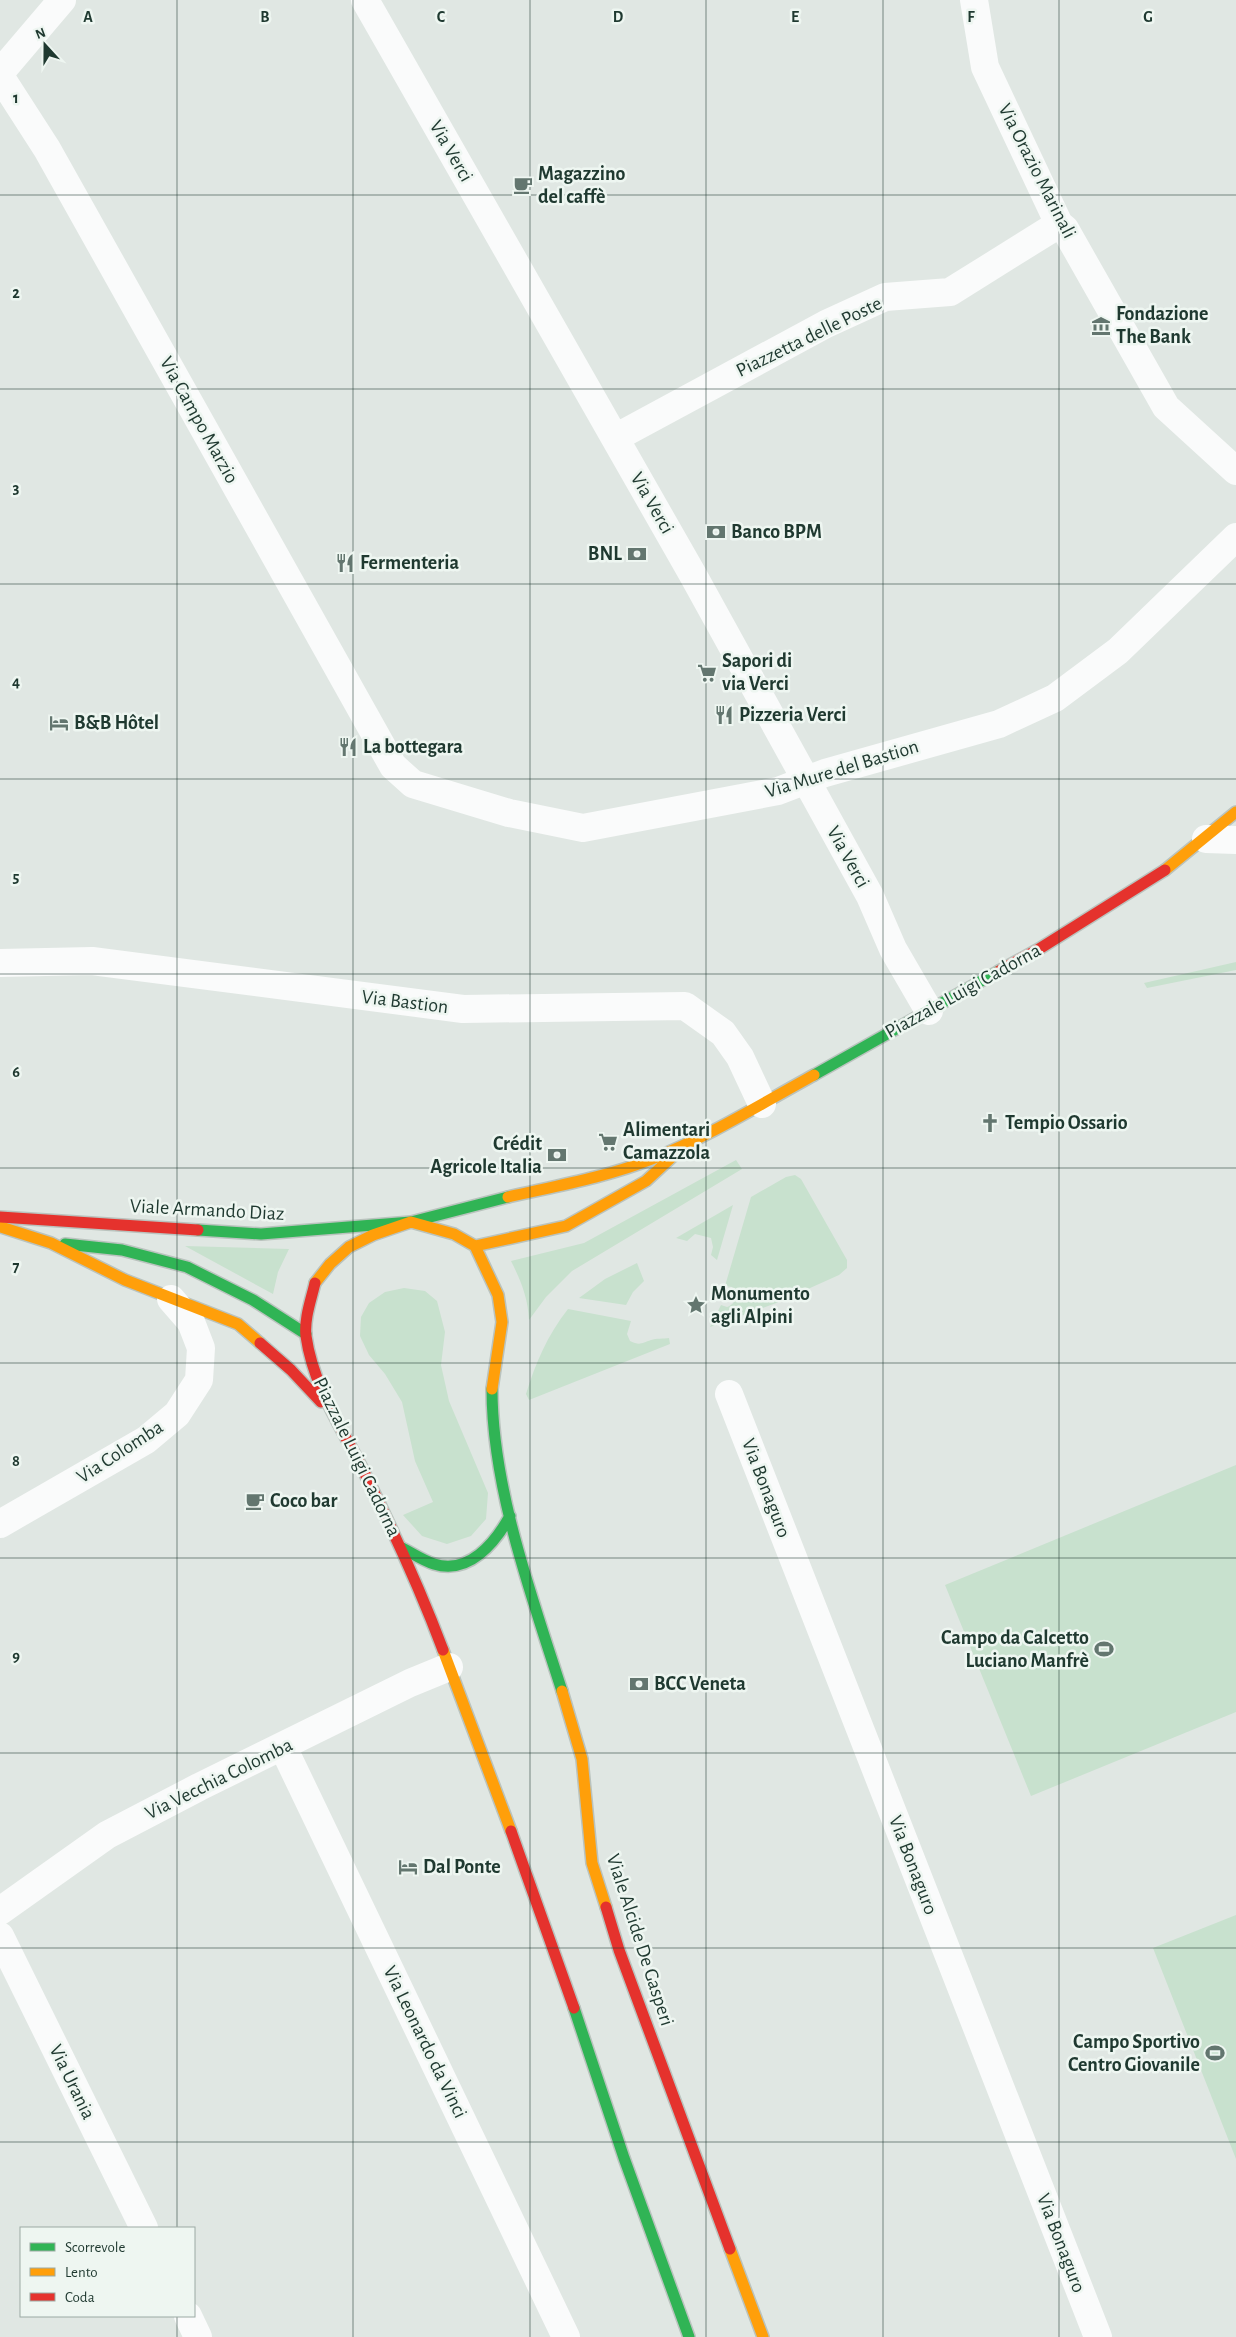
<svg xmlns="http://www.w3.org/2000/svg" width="1236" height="2337" font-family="'Alegreya Sans',sans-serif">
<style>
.green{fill:#c8e1ce}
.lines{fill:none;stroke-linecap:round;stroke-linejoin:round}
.fast-casing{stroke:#bac3be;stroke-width:14}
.slow-casing{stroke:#bac3be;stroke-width:14}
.jam-casing{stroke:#bac3be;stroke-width:14}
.street{stroke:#fafbfb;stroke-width:28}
.fast{stroke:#30b455;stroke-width:11}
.slow{stroke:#ff9f0a;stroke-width:11}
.jam{stroke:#e5322d;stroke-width:11}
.grid{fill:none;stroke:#1f3930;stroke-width:1;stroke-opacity:0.55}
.labels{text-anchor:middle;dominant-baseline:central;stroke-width:5;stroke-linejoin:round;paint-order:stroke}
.street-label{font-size:20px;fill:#1f3930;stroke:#eef6f1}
.poi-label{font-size:20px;font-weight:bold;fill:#1f3930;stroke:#eef6f1;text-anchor:start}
.grid-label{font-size:16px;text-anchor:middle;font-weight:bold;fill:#1f3930;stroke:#eef6f1;stroke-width:5;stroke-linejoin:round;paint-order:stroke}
</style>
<rect width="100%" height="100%" fill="#e0e7e3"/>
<path class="green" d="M1236,962V970L1147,988L1144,983Z
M736,1160L742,1169L572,1271L546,1297L529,1320C528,1298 521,1281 511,1261L584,1243Z
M795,1175L801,1179L847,1260V1268L839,1275L779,1302L710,1327L721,1305L727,1307C737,1303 737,1295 732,1287L725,1286L751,1197L786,1177Z
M733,1205L717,1260L711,1255L713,1247L711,1238L695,1234L687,1241L676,1238Z
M185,1246L289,1249L278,1272L273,1294Z
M637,1263L644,1281L633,1292L626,1305L579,1298L605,1279Z
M404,1288L425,1291L437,1301L445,1332L441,1365L449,1401L488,1493L486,1519L471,1536L447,1544L422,1536L403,1515L433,1502L415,1461L402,1402L385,1374L369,1355L360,1336L361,1317L369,1303L385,1292Z
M568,1309L631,1321L627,1334L630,1341C640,1346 642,1343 651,1340C656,1338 664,1339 669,1338L670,1344L529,1400L526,1394C536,1362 547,1336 568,1309Z
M1236,1465V1712L1031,1796L945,1585Z
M1236,1915V2159L1153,1948Z"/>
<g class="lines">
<g class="fast-casing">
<path id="fast" d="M814,1075L999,971
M198,1230L261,1234L411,1222L508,1197
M65,1244L122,1250L187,1267L253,1300L306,1334
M492,1389C492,1488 532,1597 562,1691
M402,1548C412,1553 422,1560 434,1564C469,1575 495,1543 510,1516
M574,2008L624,2158L689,2337"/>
</g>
<g class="slow-casing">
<path id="slow" d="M1165,870L1236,812
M508,1197C556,1186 607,1177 652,1159C708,1137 761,1104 814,1075
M1,1227L51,1243L125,1280L238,1324L260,1343
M475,1246L566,1226L646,1181L673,1156
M315,1283L330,1264L349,1247L373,1235L411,1222L454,1234L475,1246L498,1295L502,1322L492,1389
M443,1650L511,1831
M562,1691L582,1759L592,1863L606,1907
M730,2249L763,2337"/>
</g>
<g class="jam-casing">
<path id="jam" d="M999,971L1039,949L1165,870
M0,1217L198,1230
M315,1283C311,1300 304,1319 306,1336C313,1386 342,1428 364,1472C393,1530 420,1589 443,1650
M260,1343L291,1370L321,1402
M511,1831L574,2008
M606,1907L619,1950L730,2249"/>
</g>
<path class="street" d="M365,0L693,575L870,896L893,949L929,1011
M974,0L985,67L1059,224L1065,229L1166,407L1236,471
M0,73L62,0
M0,76L47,149L393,766L413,784L509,813L583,828L778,791L825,773L999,724L1055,698L1118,651L1236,537
M615,438L826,324L885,297L950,292L1059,224
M1206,839L1236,840
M0,963L92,961L463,1009L685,1006L723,1033L740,1057L762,1104
M729,1394L1098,2337
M0,1524L146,1440L177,1414L199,1380L201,1348L191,1322L171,1299
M283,1747L566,2337
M0,1911L107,1835L199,1787L410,1683L449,1667
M0,1936L144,2228
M188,2316L198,2337"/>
<use href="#fast" class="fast"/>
<use href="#slow" class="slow"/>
<use href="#jam" class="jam"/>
</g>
<path class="grid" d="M177,0V2228M353,0V2337M530,0V2337M706,0V2337M883,0V2337M1059,0V2337M0,195H1236M0,389H1236M0,584H1236M0,779H1236M0,974H1236M0,1168H1236M0,1363H1236M0,1558H1236M0,1753H1236M0,1948H1236M0,2142H1236M177,2316V2337"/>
<defs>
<g id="cafe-bare" transform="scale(1.5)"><path d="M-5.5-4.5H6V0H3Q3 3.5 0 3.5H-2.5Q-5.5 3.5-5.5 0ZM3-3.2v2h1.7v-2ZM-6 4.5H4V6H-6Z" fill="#63766f" stroke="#eef6f1" stroke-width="2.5" paint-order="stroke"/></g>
<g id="museum-bare" transform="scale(1.5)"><path d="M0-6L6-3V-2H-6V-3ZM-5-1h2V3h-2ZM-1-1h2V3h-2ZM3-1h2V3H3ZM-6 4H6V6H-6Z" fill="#63766f" stroke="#eef6f1" stroke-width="2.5" paint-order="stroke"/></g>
<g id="bank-bare" transform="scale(1.5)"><path d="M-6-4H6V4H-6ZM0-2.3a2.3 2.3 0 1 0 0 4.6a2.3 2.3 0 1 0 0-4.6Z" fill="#63766f" stroke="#eef6f1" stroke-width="2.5" paint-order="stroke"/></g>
<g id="restaurant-bare" transform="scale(1.5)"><path d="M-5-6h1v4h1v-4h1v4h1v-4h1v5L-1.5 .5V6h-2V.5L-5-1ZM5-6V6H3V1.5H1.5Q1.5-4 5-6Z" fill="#63766f" stroke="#eef6f1" stroke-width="2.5" paint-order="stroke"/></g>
<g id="supermarket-bare" transform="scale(1.5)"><path d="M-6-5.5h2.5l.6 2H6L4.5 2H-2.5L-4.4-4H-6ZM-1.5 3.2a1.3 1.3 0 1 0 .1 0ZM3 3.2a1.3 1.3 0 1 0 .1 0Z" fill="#63766f" stroke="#eef6f1" stroke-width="2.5" paint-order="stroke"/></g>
<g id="hotel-bare" transform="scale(1.5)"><path d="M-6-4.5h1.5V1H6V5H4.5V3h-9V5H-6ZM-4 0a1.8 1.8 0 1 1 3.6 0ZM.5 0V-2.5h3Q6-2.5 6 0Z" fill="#63766f" stroke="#eef6f1" stroke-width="2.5" paint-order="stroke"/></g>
<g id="church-bare" transform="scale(1.5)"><path d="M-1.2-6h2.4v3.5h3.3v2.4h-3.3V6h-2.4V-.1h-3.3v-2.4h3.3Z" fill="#63766f" stroke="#eef6f1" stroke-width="2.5" paint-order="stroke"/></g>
<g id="sight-bare" transform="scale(1.5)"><path d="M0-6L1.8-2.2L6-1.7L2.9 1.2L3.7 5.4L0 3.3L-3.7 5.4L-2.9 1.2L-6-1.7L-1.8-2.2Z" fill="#63766f" stroke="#eef6f1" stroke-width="2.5" paint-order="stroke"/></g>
<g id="stadium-bare" transform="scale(1.5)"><path d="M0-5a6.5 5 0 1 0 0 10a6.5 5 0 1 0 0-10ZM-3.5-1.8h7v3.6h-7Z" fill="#63766f" stroke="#eef6f1" stroke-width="2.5" paint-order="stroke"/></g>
</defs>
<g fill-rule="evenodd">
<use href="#cafe-bare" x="523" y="185"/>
<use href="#museum-bare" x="1101" y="326"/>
<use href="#bank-bare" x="716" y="532"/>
<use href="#bank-bare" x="637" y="554"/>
<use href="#restaurant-bare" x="345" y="563"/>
<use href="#supermarket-bare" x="707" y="673"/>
<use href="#restaurant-bare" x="724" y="715"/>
<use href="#hotel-bare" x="59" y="723"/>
<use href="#restaurant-bare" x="348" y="747"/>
<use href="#church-bare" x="990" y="1123"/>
<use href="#supermarket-bare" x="608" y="1142"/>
<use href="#bank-bare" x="557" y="1155"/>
<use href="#sight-bare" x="696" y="1305"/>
<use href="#cafe-bare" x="255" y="1501"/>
<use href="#stadium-bare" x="1104" y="1649"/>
<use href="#bank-bare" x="639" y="1684"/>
<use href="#hotel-bare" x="408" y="1867"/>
<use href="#stadium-bare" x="1215" y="2053"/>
</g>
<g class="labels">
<g class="street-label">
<text transform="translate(451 151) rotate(60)">Via Verci</text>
<text transform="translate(1037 171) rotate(63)">Via Orazio Marinali</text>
<text transform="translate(809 337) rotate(-26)">Piazzetta delle Poste</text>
<text transform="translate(199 420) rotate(61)">Via Campo Marzio</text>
<text transform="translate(652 503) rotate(60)">Via Verci</text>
<text transform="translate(842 769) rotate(-17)">Via Mure del Bastion</text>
<text transform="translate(848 857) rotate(61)">Via Verci</text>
<text transform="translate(963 991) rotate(-29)">Piazzale Luigi Cadorna</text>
<text transform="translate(405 1002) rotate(7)">Via Bastion</text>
<text transform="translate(207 1210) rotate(3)">Viale Armando Diaz</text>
<text transform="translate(120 1452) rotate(-33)">Via Colomba</text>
<text transform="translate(357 1457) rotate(64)">Piazzale Luigi Cadorna</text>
<text transform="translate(766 1488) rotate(69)">Via Bonaguro</text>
<text transform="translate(219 1779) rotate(-26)">Via Vecchia Colomba</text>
<text transform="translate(913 1865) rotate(69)">Via Bonaguro</text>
<text transform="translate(640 1940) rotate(72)">Viale Alcide De Gasperi</text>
<text transform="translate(425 2042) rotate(64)">Via Leonardo da Vinci</text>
<text transform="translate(72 2082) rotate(64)">Via Urania</text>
<text transform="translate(1061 2243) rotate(69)">Via Bonaguro</text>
</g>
<g class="poi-label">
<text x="538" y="174">Magazzino<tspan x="538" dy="23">del caffè</tspan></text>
<text x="1116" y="314">Fondazione<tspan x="1116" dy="23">The Bank</tspan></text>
<text x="731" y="532">Banco BPM</text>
<text x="622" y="554" text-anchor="end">BNL</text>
<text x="360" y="563">Fermenteria</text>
<text x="722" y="661">Sapori di<tspan x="722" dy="23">via Verci</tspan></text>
<text x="739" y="715">Pizzeria Verci</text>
<text x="74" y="723">B&amp;B Hôtel</text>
<text x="363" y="747">La bottegara</text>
<text x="1005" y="1123">Tempio Ossario</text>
<text x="623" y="1130">Alimentari<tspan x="623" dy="23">Camazzola</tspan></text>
<text x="542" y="1144" text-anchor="end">Crédit<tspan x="542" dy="23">Agricole Italia</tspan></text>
<text x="711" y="1294">Monumento<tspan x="711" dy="23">agli Alpini</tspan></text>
<text x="270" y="1501">Coco bar</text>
<text x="1089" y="1638" text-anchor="end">Campo da Calcetto<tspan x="1089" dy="23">Luciano Manfrè</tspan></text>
<text x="654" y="1684">BCC Veneta</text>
<text x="423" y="1867">Dal Ponte</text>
<text x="1200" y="2042" text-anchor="end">Campo Sportivo<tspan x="1200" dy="23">Centro Giovanile</tspan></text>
</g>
</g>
<g class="grid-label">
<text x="88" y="22">A</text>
<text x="265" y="22">B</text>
<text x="441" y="22">C</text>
<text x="618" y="22">D</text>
<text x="795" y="22">E</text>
<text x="971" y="22">F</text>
<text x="1148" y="22">G</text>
<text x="16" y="103">1</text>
<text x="16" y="298">2</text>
<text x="16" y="493">3</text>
<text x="16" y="687">4</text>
<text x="16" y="882">5</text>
<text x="16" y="1077">6</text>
<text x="16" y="1272">7</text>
<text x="16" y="1466">8</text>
<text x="16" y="1661">9</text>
</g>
<rect x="20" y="2227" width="175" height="90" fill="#eef6f1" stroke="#9baaa4"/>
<rect x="30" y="2243" width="25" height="8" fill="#30b455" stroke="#9baaa4"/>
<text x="65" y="2252" font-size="15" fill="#1f3930">Scorrevole</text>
<rect x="30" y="2268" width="25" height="8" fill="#ff9f0a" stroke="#9baaa4"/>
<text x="65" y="2277" font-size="15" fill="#1f3930">Lento</text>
<rect x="30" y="2293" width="25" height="8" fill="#e5322d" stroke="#9baaa4"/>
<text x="65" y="2302" font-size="15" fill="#1f3930">Coda</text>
<g transform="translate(45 45) rotate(339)" stroke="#eef6f1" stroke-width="4" paint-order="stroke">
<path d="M0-4L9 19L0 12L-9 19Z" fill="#1f3930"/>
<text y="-8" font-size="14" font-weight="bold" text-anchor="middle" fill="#1f3930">N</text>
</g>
</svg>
